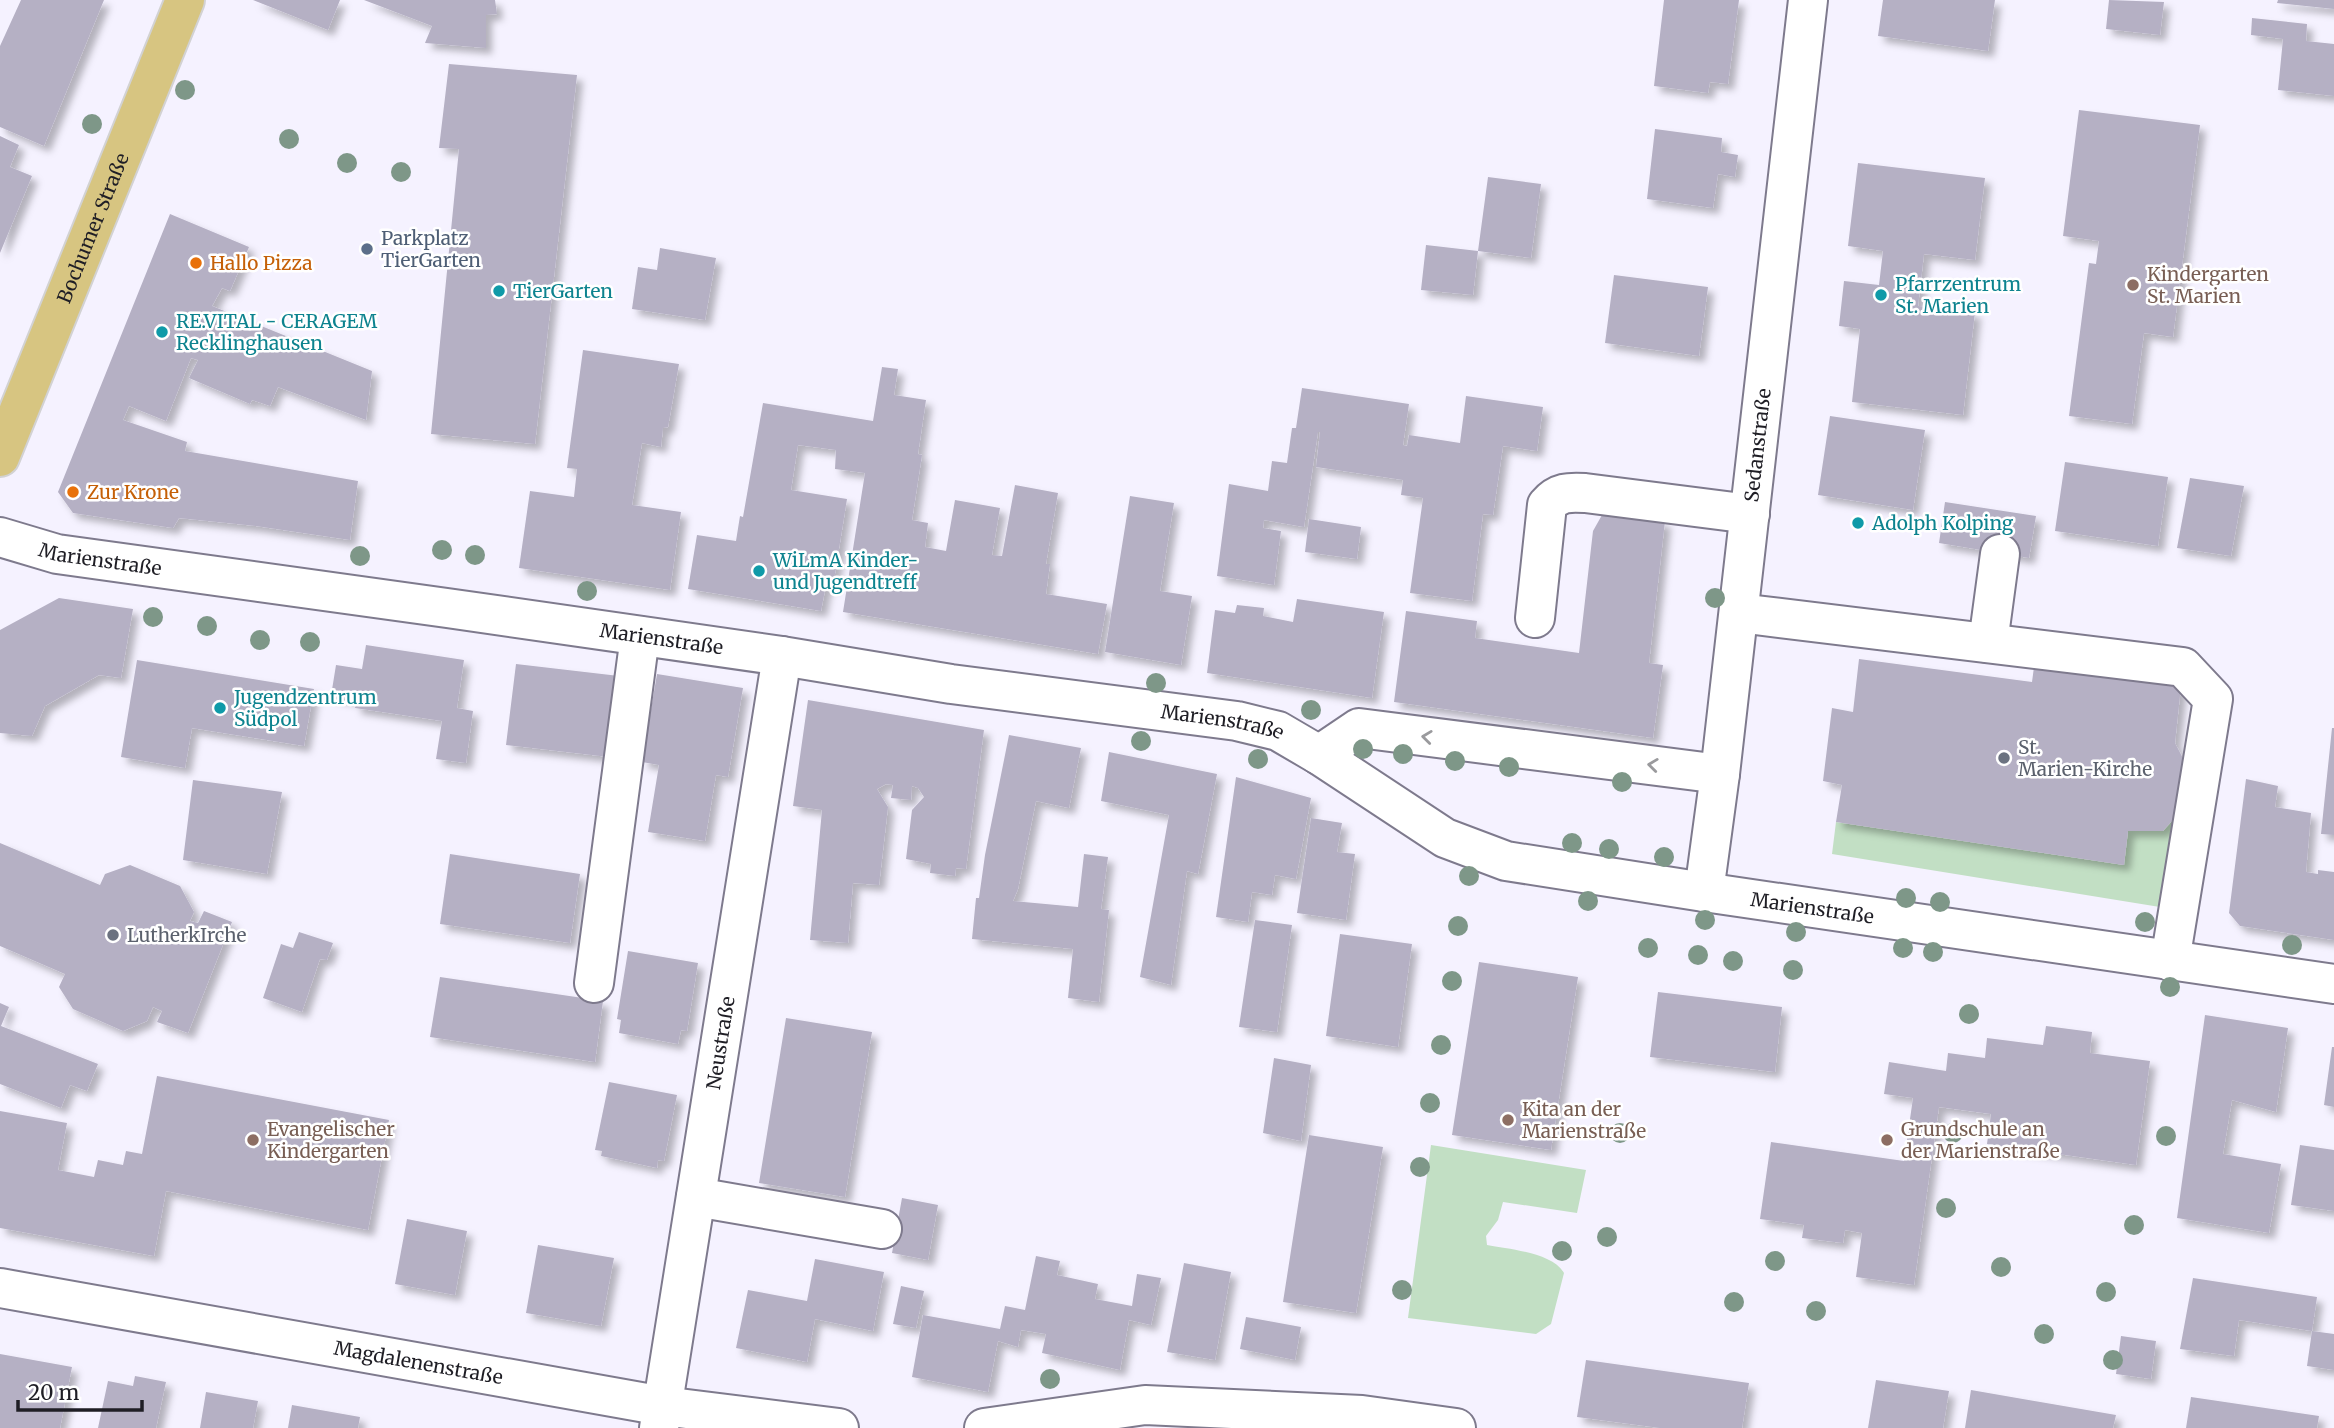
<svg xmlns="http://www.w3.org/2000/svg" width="2334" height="1428" font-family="Merriweather,serif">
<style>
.green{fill:#c2dfc4}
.building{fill:#b5b0c4;filter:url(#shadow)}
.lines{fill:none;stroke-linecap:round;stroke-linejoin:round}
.minor-casing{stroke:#7e7a8d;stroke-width:42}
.major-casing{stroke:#d2d2d3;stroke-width:42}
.minor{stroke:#fff;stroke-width:38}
.major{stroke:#d7c581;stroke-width:38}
.tree{fill:#7e9788}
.oneway{stroke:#9a9a9d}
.service-dot{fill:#5c6f8a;stroke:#fff;stroke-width:2.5}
.food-dot{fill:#e8710a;stroke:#fff;stroke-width:2.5}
.education-dot{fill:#8d6e63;stroke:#fff;stroke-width:2.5}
.culture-dot{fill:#0f9aa8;stroke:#fff;stroke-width:2.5}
.worship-dot{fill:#6b7280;stroke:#fff;stroke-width:2.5}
.labels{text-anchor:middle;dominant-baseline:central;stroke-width:5;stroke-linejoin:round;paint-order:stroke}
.street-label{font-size:19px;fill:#1f1e25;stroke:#fff}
.service-label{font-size:19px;fill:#4e5e75;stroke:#fff;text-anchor:start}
.food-label{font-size:19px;fill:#c56008;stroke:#fff;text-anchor:start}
.education-label{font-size:19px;fill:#785e54;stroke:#fff;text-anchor:start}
.culture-label{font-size:19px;fill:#0d838f;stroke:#fff;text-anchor:start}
.worship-label{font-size:19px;fill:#5b616d;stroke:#fff;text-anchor:start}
</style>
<defs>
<filter id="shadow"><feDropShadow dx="6" dy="6" stdDeviation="3.5" flood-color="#0004"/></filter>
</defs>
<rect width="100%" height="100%" fill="#f5f2ff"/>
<path class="green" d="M2184,807L2166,908L1832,854L1836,822L2124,865L2128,831H2163Z
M1431,1145L1586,1170L1577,1213L1503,1202L1498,1220L1486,1236L1487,1245C1509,1249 1553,1253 1564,1273L1551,1324L1536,1334L1408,1318Z"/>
<path class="building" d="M21,0H104L44,146L0,127V46Z
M253,0H340L328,30Z
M364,0H495L497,14L486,15V48L425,43L432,26Z
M1664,0H1739L1728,84L1710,82L1708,93L1654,86Z
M1883,0H1995L1988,51L1878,36Z
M2109,0L2164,2L2160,35L2106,29Z
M2278,0H2334V9L2277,3Z
M2252,18L2307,24L2306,41L2334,44V96L2278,90L2283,39L2251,35Z
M449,64L577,75L535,444L431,434L459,149L439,148Z
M2079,110L2200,125L2173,337L2144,333L2132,424L2069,416L2089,263L2096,264L2099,241L2063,236Z
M1655,129L1722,138L1721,152L1738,155L1735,177L1718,174L1713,208L1647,199Z
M0,136L19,145L10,167L32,176L0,253Z
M1858,163L1985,178L1975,260L1924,254L1918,306L1975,312L1963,415L1852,402L1860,329L1839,326L1844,281L1879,285L1883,251L1848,246Z
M1488,177L1541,184L1531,258L1478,251L1473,295L1421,290L1426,245L1478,251Z
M170,214L249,247L230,291L222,288L212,306L372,371L366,420L278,387L270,406L252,400L250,404L189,378L198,360L191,358L166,421L129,406L123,420L187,442L185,451L358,481L350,540L256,526L179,518L173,528L73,513L58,492Z
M660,248L716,258L705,320L632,309L638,267L657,270Z
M1614,275L1708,287L1699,356L1605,343Z
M583,350L679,364L668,427L663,428L661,447L642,443L632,505L681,512L670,590L519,568L530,491L574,497L577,469L567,468Z
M882,367L898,369L894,395L926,400L918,454L922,455L912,520L928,523L925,547L946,551L955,500L1000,508L992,555L1002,556L1015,485L1058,493L1046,564H1050L1046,594L1107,604L1098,654L843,612L865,473L835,469L836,450L798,445L791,490L847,499L833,586L826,585L821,611L688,589L697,535L736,541L740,516L743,517L763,403L873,421Z
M1302,388L1409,404L1403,445L1407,446L1409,435L1460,443L1466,396L1543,407L1537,451L1503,446L1493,515L1483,514L1472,601L1410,593L1423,498L1401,495L1403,480L1316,467L1320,432H1318L1304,527L1264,520L1263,528L1281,531L1274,585L1217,576L1229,484L1268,491L1272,461L1287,463L1292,428H1296Z
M1830,416L1925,430L1913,510L1818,495Z
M2065,462L2168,477L2158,546L2055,531Z
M2190,478L2244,486L2231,556L2177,548Z
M1130,496L1174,503L1160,591L1192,596L1181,665L1105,652Z
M1945,502L2036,516L2029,558L1939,543Z
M1602,515L1665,521L1649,663L1663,665L1653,738L1394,702L1406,611L1477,621L1475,638L1579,653L1593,531Z
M1309,519L1361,527L1357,559L1305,552Z
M59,598L133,609L121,678L99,675L45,706L32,736L0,733V630Z
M1297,599L1384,612L1372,698L1207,673L1215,610L1235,613L1237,605L1264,608L1263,616L1293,622Z
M366,645L464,660L457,708L473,711L466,763L436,759L442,721L355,708L356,700L331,696L336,665L362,669Z
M1859,659L2032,682L2034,667L2181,686L2175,743L2190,772L2184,807L2163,831H2128L2124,865L1836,822L1842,785L1823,781L1832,708L1853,712Z
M137,660L314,689L304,746L192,728L185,768L121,757Z
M516,664L619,676L609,757L506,745Z
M657,674L743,688L728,777L716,775L705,841L648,832L659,765L642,762Z
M808,700L984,730L966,869L956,868L955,876L930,873L931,864L906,859L912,810L924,797L918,788L912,786L911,800L891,798L893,785L886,784L877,789L888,807L879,885L853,883L848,943L810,940L822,810L793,806Z
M2332,728H2334V835L2321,834Z
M1009,735L1081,748L1069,808L1036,801L1018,889L1013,901L1078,907L1084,854L1108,857L1101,909L1109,910L1099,1002L1068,998L1073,949L972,939L976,898H979L985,855Z
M1109,752L1217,774L1198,874L1187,871L1171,985L1140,977L1169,815L1101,801Z
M1236,777L1311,798L1296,879L1275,875L1272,895L1252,892L1248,922L1216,917Z
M2246,779L2278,786L2275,807L2311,813L2306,872L2318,874V870L2334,872V940L2240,926L2229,913Z
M193,780L282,792L267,874L183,860Z
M1311,818L1342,823L1337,852L1355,854L1346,920L1297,913Z
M0,843L100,885L105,874L130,865L180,886L194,912L190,921L198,923L204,911L232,922L188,1033L157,1022L162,1011L153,1007L147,1021L123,1031L73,1009L59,987L65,974L0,946Z
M450,854L580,874L570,943L440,924Z
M1255,920L1292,925L1277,1032L1239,1027Z
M299,932L333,943L327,960L320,959L302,1012L263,998L281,944L293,948Z
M1340,934L1412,944L1398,1047L1326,1036Z
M628,951L698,963L687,1031L681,1030L678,1044L619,1033L621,1020L617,1019Z
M1479,962L1578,977L1551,1150L1452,1135Z
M440,977L603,1001L595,1062L430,1037Z
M1658,992L1782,1007L1775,1072L1650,1057Z
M0,1003L9,1007L1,1026L98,1064L87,1091L70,1085L61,1108L0,1084Z
M2205,1015L2288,1028L2276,1112L2232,1100L2223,1154L2281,1164L2269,1233L2177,1218Z
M786,1018L872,1032L845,1197L759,1183Z
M2046,1026L2092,1032L2090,1053L2150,1061L2136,1165L1987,1144L1991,1114L1939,1107L1914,1285L1856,1277L1862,1233L1845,1230L1843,1243L1802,1238L1804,1225L1760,1219L1771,1142L1904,1161L1913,1098L1884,1094L1889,1062L1946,1071L1948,1053L1985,1058L1987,1038L2043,1045Z
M2332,1047H2334V1107L2324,1105Z
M1274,1058L1311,1065L1301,1141L1263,1133Z
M157,1076L389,1120L368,1230L166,1191L154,1256L0,1228V1111L67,1123L58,1170L94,1177L98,1160L123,1165L126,1151L142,1154Z
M609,1082L677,1095L664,1161L658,1160L657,1168L601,1156L602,1151L595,1150Z
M1309,1135L1383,1147L1356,1313L1283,1302Z
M2300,1145L2334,1150V1211L2291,1205Z
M902,1198L938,1205L928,1260L892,1253Z
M407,1219L467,1231L455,1295L395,1284Z
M538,1245L614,1258L601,1326L526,1313Z
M1036,1256L1060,1261L1057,1275L1098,1284L1095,1299L1132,1306L1137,1274L1161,1278L1151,1325L1129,1320L1120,1370L1042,1353L1046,1334L1021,1330L1018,1347L998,1341L988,1392L912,1377L923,1315L1000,1329L1005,1306L1025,1310Z
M815,1259L884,1272L873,1331L815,1319L807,1362L736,1348L748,1290L807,1301Z
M1184,1263L1231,1272L1215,1360L1167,1352Z
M2193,1278L2317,1297L2312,1331L2239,1320L2234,1356L2180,1349Z
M901,1286L924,1291L916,1328L893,1324Z
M1246,1317L1301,1327L1295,1360L1240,1349Z
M2312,1331L2334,1334V1370L2307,1366Z
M2121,1336L2156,1341L2151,1379L2116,1374Z
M0,1354L72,1367L60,1428H0Z
M1586,1360L1749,1383L1742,1428H1660L1577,1417Z
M135,1376L166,1382L156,1428H98L108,1381L133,1386Z
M1876,1380L1949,1391L1943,1428H1868Z
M1971,1390L2116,1415L2113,1428H1965Z
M206,1392L258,1401L253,1428H200Z
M2191,1397L2319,1416L2317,1428H2186Z
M292,1405L360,1417L358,1428H288Z"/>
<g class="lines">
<g class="minor-casing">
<g id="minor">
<path id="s1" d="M0,537L57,554L447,608L782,656L951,684L1237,721L1278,731L1319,755L1445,838L1506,861L1704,892L2334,984"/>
<path d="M1739,613L2183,667L2213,699L2170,961"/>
<path d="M1535,618L1547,505C1558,492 1569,492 1585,493L1750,514"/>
<path d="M1988,643L2000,554"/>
<path d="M1319,755L1359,728L1720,774"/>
<path id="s2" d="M1704,892L1720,774L1808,0"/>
<path d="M594,983L640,636"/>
<path d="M696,1197L882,1229"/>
<path id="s3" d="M0,1288L663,1406L839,1428"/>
<path id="s4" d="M659,1428L782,656"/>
<path d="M984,1428L1145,1405L1362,1415L1456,1428"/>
</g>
</g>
<g class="major-casing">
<g id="major">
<path id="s5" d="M0,457L185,0"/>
</g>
</g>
<use href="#minor" class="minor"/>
<use href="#major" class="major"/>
</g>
<g class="tree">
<circle cx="185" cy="90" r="10"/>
<circle cx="92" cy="124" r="10"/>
<circle cx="289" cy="139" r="10"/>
<circle cx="347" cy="163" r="10"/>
<circle cx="401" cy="172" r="10"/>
<circle cx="442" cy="550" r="10"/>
<circle cx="475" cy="555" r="10"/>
<circle cx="360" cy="556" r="10"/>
<circle cx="587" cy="591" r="10"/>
<circle cx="1715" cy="598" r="10"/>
<circle cx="153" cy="617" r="10"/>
<circle cx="207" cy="626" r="10"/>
<circle cx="260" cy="640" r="10"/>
<circle cx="310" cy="642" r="10"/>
<circle cx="1156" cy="683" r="10"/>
<circle cx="1311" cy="710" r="10"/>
<circle cx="1141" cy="741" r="10"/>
<circle cx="1363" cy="749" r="10"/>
<circle cx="1403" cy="754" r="10"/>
<circle cx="1258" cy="759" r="10"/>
<circle cx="1455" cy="761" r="10"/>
<circle cx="1509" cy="767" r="10"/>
<circle cx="1622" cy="782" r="10"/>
<circle cx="1572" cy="843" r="10"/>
<circle cx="1609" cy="849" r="10"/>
<circle cx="1664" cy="857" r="10"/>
<circle cx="1469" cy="876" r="10"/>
<circle cx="1906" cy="898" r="10"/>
<circle cx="1588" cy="901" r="10"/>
<circle cx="1940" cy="902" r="10"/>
<circle cx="1705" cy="920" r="10"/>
<circle cx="2145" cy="922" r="10"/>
<circle cx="1458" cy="926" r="10"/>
<circle cx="1796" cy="932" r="10"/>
<circle cx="2292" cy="945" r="10"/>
<circle cx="1648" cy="948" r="10"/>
<circle cx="1903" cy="948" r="10"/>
<circle cx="1933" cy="952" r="10"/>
<circle cx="1698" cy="955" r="10"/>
<circle cx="1733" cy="961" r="10"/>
<circle cx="1793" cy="970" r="10"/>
<circle cx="1452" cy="981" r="10"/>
<circle cx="2170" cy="987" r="10"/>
<circle cx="1969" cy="1014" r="10"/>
<circle cx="1441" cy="1045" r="10"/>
<circle cx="1430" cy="1103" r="10"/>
<circle cx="1620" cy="1133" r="10"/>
<circle cx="1953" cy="1133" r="10"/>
<circle cx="2166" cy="1136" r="10"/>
<circle cx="1420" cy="1167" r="10"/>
<circle cx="1946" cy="1208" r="10"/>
<circle cx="2134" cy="1225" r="10"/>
<circle cx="1607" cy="1237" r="10"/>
<circle cx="1562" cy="1251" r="10"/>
<circle cx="1775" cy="1261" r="10"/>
<circle cx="2001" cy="1267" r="10"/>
<circle cx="1402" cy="1290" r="10"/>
<circle cx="2106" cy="1292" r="10"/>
<circle cx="1734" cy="1302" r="10"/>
<circle cx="1816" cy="1311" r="10"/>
<circle cx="2044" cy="1334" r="10"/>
<circle cx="2113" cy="1360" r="10"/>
<circle cx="1050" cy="1379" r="10"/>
</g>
<defs><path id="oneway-chevron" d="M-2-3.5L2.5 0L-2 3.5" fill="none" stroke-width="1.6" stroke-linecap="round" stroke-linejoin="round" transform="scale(1.75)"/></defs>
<g class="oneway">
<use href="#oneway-chevron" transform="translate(1427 737) rotate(-173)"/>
<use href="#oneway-chevron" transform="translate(1653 765) rotate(-173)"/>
</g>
<circle class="service-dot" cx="367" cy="249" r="7"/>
<g class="food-dot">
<circle cx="196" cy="263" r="7"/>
<circle cx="73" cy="492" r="7"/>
</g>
<g class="education-dot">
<circle cx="2133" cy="285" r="7"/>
<circle cx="1508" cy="1120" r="7"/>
<circle cx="253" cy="1140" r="7"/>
<circle cx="1887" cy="1140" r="7"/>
</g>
<g class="culture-dot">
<circle cx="499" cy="291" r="7"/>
<circle cx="1881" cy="295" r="7"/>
<circle cx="162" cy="332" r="7"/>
<circle cx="1858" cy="523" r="7"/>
<circle cx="759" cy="571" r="7"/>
<circle cx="220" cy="708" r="7"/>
</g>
<g class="worship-dot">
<circle cx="2004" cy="758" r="7"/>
<circle cx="113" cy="935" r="7"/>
</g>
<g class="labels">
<g class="street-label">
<text stroke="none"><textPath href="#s5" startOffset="247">Bochumer Straße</textPath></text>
<text stroke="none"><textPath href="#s2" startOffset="450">Sedanstraße</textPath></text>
<text stroke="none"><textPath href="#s1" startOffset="103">Marienstraße</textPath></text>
<text stroke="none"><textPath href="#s1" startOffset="670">Marienstraße</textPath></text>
<text stroke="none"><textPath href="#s1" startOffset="1237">Marienstraße</textPath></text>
<text stroke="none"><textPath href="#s1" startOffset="1867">Marienstraße</textPath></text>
<text stroke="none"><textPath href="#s4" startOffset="390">Neustraße</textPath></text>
<text stroke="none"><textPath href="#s3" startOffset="425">Magdalenenstraße</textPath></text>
</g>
<g class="service-label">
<text x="381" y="238">Parkplatz<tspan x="381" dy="22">TierGarten</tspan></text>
</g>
<g class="food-label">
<text x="210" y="263">Hallo Pizza</text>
<text x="87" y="492">Zur Krone</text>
</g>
<g class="education-label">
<text x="2147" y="274">Kindergarten<tspan x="2147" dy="22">St. Marien</tspan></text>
<text x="1522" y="1109">Kita an der<tspan x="1522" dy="22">Marienstraße</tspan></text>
<text x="267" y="1129">Evangelischer<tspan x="267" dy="22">Kindergarten</tspan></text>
<text x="1901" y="1129">Grundschule an<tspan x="1901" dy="22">der Marienstraße</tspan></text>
</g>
<g class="culture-label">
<text x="1895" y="284">Pfarrzentrum<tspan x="1895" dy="22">St. Marien</tspan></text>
<text x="513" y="291">TierGarten</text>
<text x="176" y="321">RE.VITAL - CERAGEM<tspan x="176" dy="22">Recklinghausen</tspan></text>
<text x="1872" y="523">Adolph Kolping</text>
<text x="773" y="560">WiLmA Kinder-<tspan x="773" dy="22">und Jugendtreff</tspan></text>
<text x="234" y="697">Jugendzentrum<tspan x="234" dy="22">Südpol</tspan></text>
</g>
<g class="worship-label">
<text x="2018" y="747">St.<tspan x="2018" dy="22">Marien-Kirche</tspan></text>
<text x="127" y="935">LutherkIrche</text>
</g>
</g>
<path d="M18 1400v10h124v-10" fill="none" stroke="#1f1e25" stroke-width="3.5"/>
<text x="28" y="1400" font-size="21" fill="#1f1e25" stroke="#ffffff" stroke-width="5" paint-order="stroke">20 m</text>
</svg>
